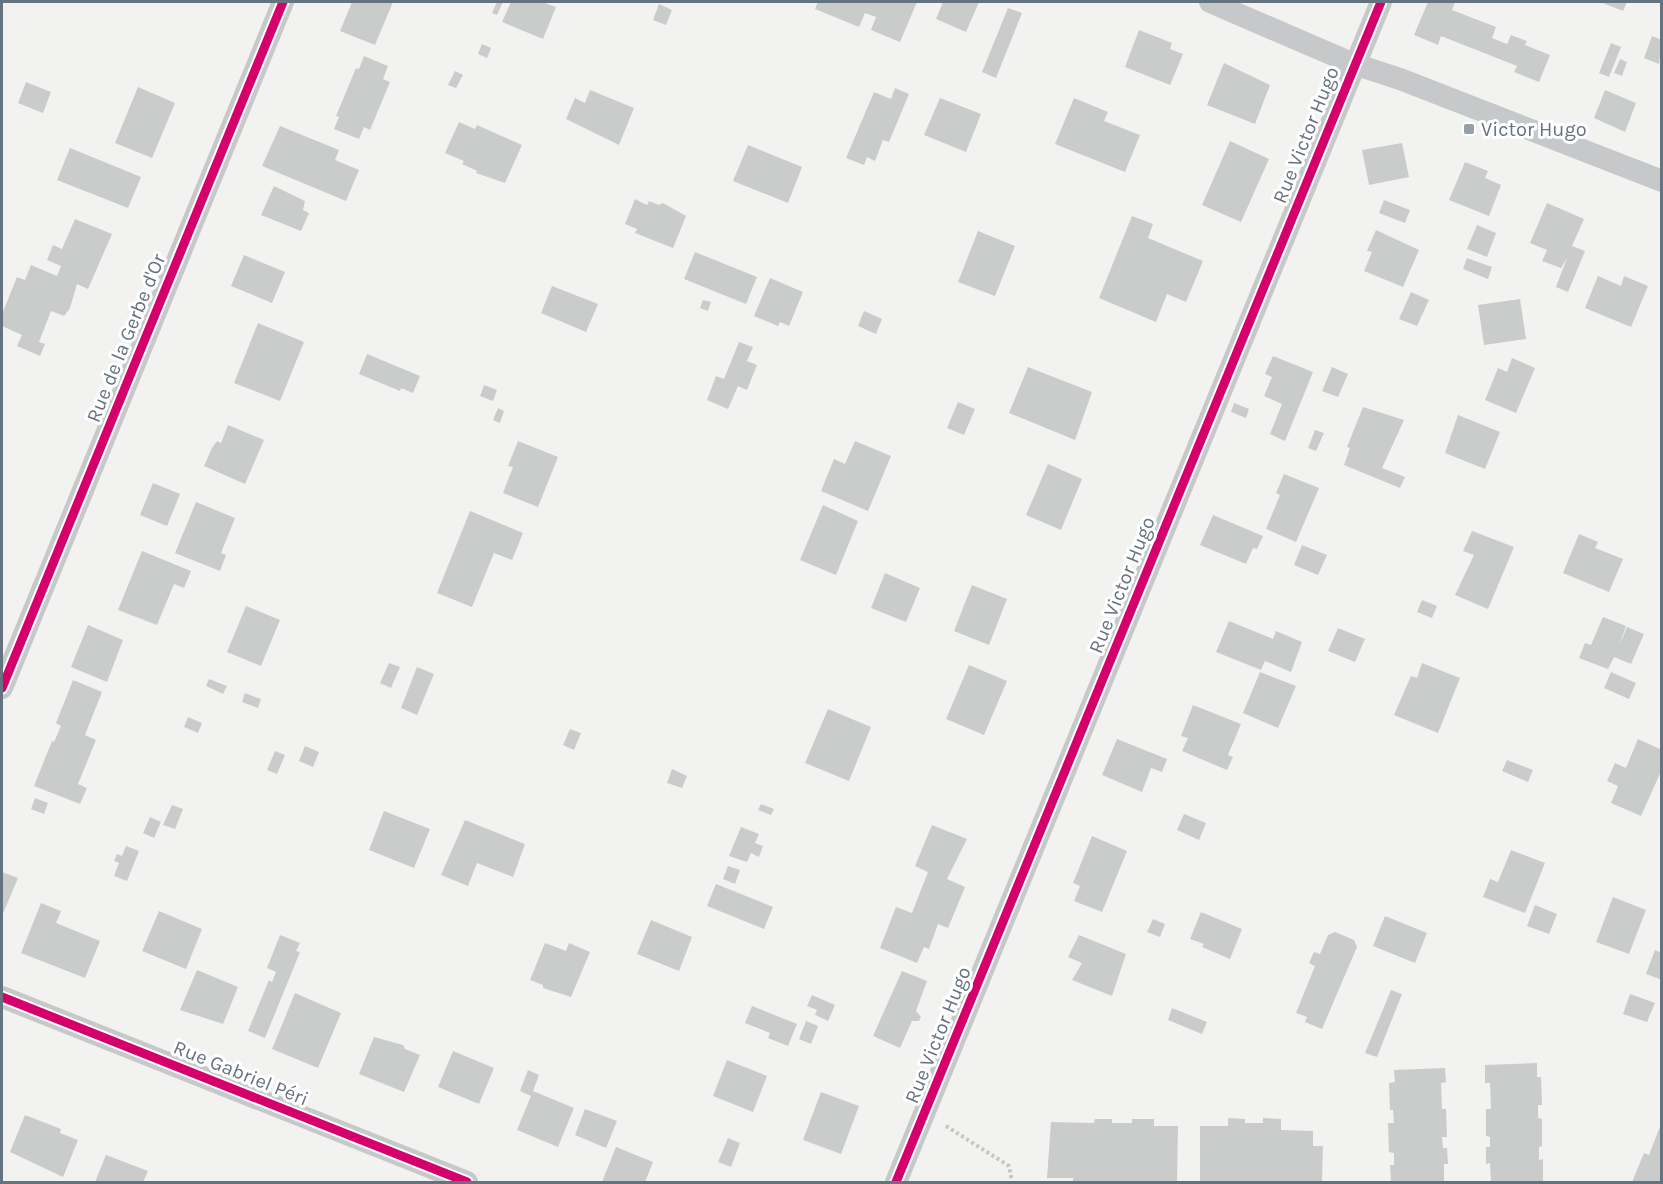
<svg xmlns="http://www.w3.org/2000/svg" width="1663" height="1184" font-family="Karla,sans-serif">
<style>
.building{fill:#cacccc}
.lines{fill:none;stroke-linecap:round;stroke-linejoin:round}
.path{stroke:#c5c6c6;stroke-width:4;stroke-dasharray:3 3;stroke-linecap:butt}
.minor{stroke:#c7c8c9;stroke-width:22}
.cycleway-casing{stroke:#fff;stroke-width:13}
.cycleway{stroke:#d6006c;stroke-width:9}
.poi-dot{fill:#96a0a6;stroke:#fff;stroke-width:2}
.labels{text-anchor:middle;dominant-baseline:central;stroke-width:6;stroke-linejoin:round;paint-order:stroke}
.poi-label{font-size:20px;fill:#65737e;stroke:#fff;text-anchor:start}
.street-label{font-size:20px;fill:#65737e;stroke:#fff}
</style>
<rect width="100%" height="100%" fill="#f2f3f1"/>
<path class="building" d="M352,2H393L375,45L340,31Z
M497,2H503L497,15L492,13Z
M511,2H542L556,7L543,39L502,22Z
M818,2H917L900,42L871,30L876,17L865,13L859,27L815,9Z
M943,2H979L966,32L936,19Z
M1428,2H1455L1452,10L1496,27L1492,38L1507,44L1511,35L1527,41L1525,45L1550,55L1539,82L1514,72L1517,66L1441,36L1438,45L1414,35Z
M1600,2H1627L1623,11Z
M659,4L672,10L666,25L653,20Z
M1008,8L1022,13L996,78L982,72Z
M1139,30L1172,43L1170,49L1183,54L1170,85L1125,67Z
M1652,36L1662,40L1659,64L1644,58Z
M1611,43L1621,47L1609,77L1599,73Z
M482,44L491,48L487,58L478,54Z
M364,56L388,66L383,79L390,82L370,130L364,127L359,139L334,129L339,117L336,116L356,68L359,69Z
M1620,59L1627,62L1622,76L1614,73Z
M1224,63L1270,85L1255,124L1207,105Z
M455,71L463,75L456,88L448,85Z
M26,82L51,92L43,113L18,103Z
M138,87L175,103L152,158L115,143Z
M895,88L909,94L889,142L883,140L875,161L867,157L864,165L846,158L874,92L891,99Z
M590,90L634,108L619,145L566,119L575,98L585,103Z
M1605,90L1636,103L1625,132L1594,118Z
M940,98L981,114L966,152L924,135Z
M1074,98L1108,112L1104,121L1140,135L1125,172L1055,144Z
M459,122L475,129L477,125L522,145L505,183L476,173L477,171L462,164L464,161L445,153Z
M280,126L339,150L335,160L359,170L346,201L262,166Z
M1230,141L1269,159L1241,222L1202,205Z
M1402,143L1409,177L1369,185L1362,150Z
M748,145L802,167L788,203L733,181Z
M70,148L141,177L128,208L57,180Z
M1465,162L1488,171L1485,178L1501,185L1489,216L1449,200Z
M274,186L305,201L303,210L309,213L301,231L261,215Z
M635,199L647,205L649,201L659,205L663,203L686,216L673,248L635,233L637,229L625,224Z
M1384,200L1410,210L1405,223L1379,213Z
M1547,203L1584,219L1572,246L1585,251L1568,292L1556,287L1567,258L1561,268L1542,261L1547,250L1530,243Z
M1132,216L1153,224L1148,238L1203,261L1186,302L1167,294L1156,322L1099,298Z
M75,219L112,234L88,289L77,284L70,308L64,316L51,311L39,342L45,344L40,356L17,346L22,335L2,326V314L17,277L25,280L31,265L57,276L61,266L47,260L53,245L62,249Z
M1477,225L1496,233L1487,257L1467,249Z
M1376,230L1419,250L1403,287L1364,271L1372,252L1367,251Z
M978,231L1015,246L995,296L958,282Z
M695,252L757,277L746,304L684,279Z
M244,255L285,272L272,303L231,286Z
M1467,258L1492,267L1488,279L1463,269Z
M1598,276L1621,286L1624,276L1648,286L1631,327L1585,308Z
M770,278L803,292L789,326L780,322L778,326L754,316Z
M552,286L598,304L586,332L541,313Z
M1411,292L1429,300L1417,326L1399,319Z
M1520,299L1526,339L1484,345L1478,305Z
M703,300L711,302L708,311L700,308Z
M864,311L882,319L876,334L858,326Z
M258,323L304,342L280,401L234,383Z
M739,342L753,347L747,361L757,365L747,390L738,386L728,409L707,400L716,376L724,379Z
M367,354L420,376L413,393L401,388L400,391L359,374Z
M1273,356L1313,372L1285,441L1270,434L1282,404L1264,396L1272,377L1265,374Z
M1512,358L1535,368L1516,413L1485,400L1498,368L1507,372Z
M1028,367L1092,392L1075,440L1009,413Z
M1332,367L1348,374L1338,397L1322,391Z
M484,385L497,390L493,401L480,396Z
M958,402L975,409L964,435L947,428Z
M1234,403L1249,409L1246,418L1231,412Z
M1363,407L1404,420L1382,468L1405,477L1400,488L1344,465L1350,448L1347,447Z
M498,408L504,411L500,423L493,420Z
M1458,415L1500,432L1485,469L1445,453Z
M228,425L264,440L245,484L204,466L212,448L217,441L221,443Z
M1315,430L1324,433L1316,451L1308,448Z
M518,441L558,457L538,507L503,493L513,467L508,466Z
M855,441L891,456L868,511L821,491L834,459L845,464Z
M1048,464L1082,479L1061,530L1026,515Z
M1284,474L1319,488L1296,542L1266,529L1280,495L1276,493Z
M153,483L180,494L167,526L140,515Z
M196,502L235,518L221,553L226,555L220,571L175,553Z
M823,505L858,521L836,575L800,560Z
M470,511L523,533L512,560L494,553L472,607L437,593Z
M1213,515L1263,536L1257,549L1253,548L1246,564L1200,545Z
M1472,531L1514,547L1488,609L1455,595L1474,555L1463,551Z
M1579,534L1598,542L1595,548L1623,559L1609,592L1563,573Z
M1302,545L1327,555L1318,575L1294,565Z
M142,551L191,571L184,588L174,584L157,625L118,610Z
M885,573L920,588L906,622L871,608Z
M972,585L1007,599L989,645L954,631Z
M1422,600L1437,606L1432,618L1417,612Z
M246,606L280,620L261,666L227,652Z
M1603,617L1626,626L1619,646L1627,627L1644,634L1631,664L1614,657L1608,669L1579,658L1585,643L1591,645Z
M1229,621L1273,639L1276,631L1302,642L1291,672L1265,661L1261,670L1216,652Z
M88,625L123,640L107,682L71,667Z
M1338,628L1365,639L1355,662L1328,651Z
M389,663L400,667L391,688L380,683Z
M1422,663L1460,678L1438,733L1394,715L1411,676L1417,678Z
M969,665L1007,681L984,735L946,719Z
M417,667L434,674L417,715L401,708Z
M1260,672L1296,686L1278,728L1243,713Z
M1611,672L1636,683L1629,699L1604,688Z
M209,679L227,686L223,694L206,686Z
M73,680L102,692L85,735L96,740L78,784L87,788L80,804L34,786L52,741L54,742L61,726L56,723Z
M245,693L261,699L258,708L242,702Z
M1193,705L1241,724L1228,755L1233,757L1227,770L1182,751L1188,738L1181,736Z
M828,709L871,727L849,781L805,763Z
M188,717L202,723L198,733L184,727Z
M570,729L581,733L574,750L563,745Z
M1117,739L1167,759L1162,772L1151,768L1142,792L1102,775Z
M1638,739L1662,750V769L1641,816L1611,803L1618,786L1607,781L1615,763L1626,768Z
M305,746L319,752L313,767L299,761Z
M275,751L285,755L277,774L267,770Z
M1507,760L1533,770L1528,782L1502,771Z
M672,769L687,776L682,788L667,783Z
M35,798L48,803L44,814L31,809Z
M761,804L774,809L771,815L758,810Z
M172,805L183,809L175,829L163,825Z
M384,811L430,829L414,868L369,850Z
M1184,814L1206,823L1199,840L1177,830Z
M150,817L161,822L154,838L143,833Z
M465,820L525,844L513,877L477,863L468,886L441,875Z
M932,825L967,839L947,879L965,887L948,928L938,924L929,949L924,947L917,963L880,948L896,907L912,913L928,872L915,866Z
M741,827L759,834L755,843L763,846L759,857L751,853L747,862L729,856Z
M1092,836L1127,851L1102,912L1074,901L1080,886L1073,883Z
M126,846L139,851L127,881L114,876L119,863L114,861L117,854L122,856Z
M1511,850L1545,863L1525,913L1483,897L1490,879L1498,882Z
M728,866L740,870L735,884L723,879Z
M2,872L18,878L2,916Z
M716,884L773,907L764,929L707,906Z
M1613,897L1646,910L1629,954L1596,942Z
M41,903L61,911L56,923L100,941L85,978L21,953Z
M1535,905L1557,914L1549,934L1527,926Z
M159,911L202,929L186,969L142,951Z
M1201,912L1242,929L1230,959L1202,947L1204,944L1190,939Z
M1385,916L1427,933L1415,963L1373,946Z
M1153,919L1165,924L1160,937L1147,932Z
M651,920L692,937L679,971L637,954Z
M1335,932L1354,940L1357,947L1322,1029L1305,1022L1307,1017L1296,1013L1315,966L1309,963L1314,952L1320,954L1328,935Z
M280,935L300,943L296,951L300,952L265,1038L248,1031L269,980L272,982L276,972L267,968Z
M1079,935L1126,954L1112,996L1072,980L1082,963L1068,957Z
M545,943L566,951L569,943L590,952L571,997L543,988V985L530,980Z
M1655,950L1662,953V980L1646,974Z
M197,970L238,987L223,1024L180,1010Z
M902,971L927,981L916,1011L921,1017L919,1021H912L900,1048L873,1036Z
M1391,990L1402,994L1377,1057L1365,1053Z
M295,993L341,1013L318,1068L272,1049Z
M1630,994L1655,1003L1647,1022L1623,1014Z
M812,995L835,1005L828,1021L815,1015L817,1010L807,1006Z
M752,1006L797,1024L788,1046L768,1038L770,1033L745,1023Z
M1172,1008L1207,1022L1202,1034L1168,1020Z
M806,1021L818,1026L811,1044L799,1039Z
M374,1037L403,1045L405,1049L420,1055L404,1092L359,1074Z
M453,1051L494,1068L479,1104L438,1087Z
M727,1060L767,1076L753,1112L713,1096Z
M1537,1063V1077H1541L1542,1105H1538V1118L1542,1119V1146L1539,1147V1160L1543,1159V1182H1491L1490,1163L1486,1164V1147H1490V1137L1486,1136V1109H1491L1490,1083H1485V1065Z
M1445,1068L1446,1082L1441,1083L1442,1109H1446L1447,1137H1442L1443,1148H1447L1448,1164H1444V1182H1391L1390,1165H1394V1153L1389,1152L1388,1123H1394L1393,1110H1390L1389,1083L1395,1082L1394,1070Z
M528,1070L539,1075L533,1091L574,1108L558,1147L517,1130L531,1096L520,1091Z
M821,1092L859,1106L841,1154L803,1140Z
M585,1109L617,1121L606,1148L575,1135Z
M25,1115L61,1129L60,1133L78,1140L63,1177L10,1152Z
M1228,1118L1245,1119V1123H1263V1118L1281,1119V1130L1313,1131V1146H1323L1322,1182H1200V1126H1228Z
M1095,1119H1112V1123H1132V1119H1154V1126H1178L1177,1182H1073V1178H1047L1051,1122L1094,1123Z
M1661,1124L1662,1182H1632L1644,1153L1649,1155Z
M728,1138L740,1143L731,1167L718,1162Z
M616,1147L653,1162L645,1182H602Z
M106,1155L148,1171L143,1182H95Z"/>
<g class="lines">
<path class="path" d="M946,1126L1009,1166L1012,1182"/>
<path class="minor" d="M1210,2L1354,64L1400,79L1662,181
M2,688L283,2
M2,997L467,1182
M896,1182L1381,2"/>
<g class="cycleway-casing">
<path id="cycleway" d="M2,688L283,2
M2,997L467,1182
M896,1182L1381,2"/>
</g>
<use href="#cycleway" class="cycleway"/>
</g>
<rect class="poi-dot" x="1463" y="123" width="12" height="12" rx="3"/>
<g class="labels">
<g class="poi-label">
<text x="1481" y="129">Victor Hugo</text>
</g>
<g class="street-label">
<text transform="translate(1306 135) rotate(-68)">Rue Victor Hugo</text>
<text transform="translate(126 338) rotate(-68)">Rue de la Gerbe d'Or</text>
<text transform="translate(1122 585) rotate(-68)">Rue Victor Hugo</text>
<text transform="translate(938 1035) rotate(-68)">Rue Victor Hugo</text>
<text transform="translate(241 1073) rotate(22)">Rue Gabriel Péri</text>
</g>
</g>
<rect width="1663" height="1184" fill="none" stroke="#65737e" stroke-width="6"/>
</svg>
